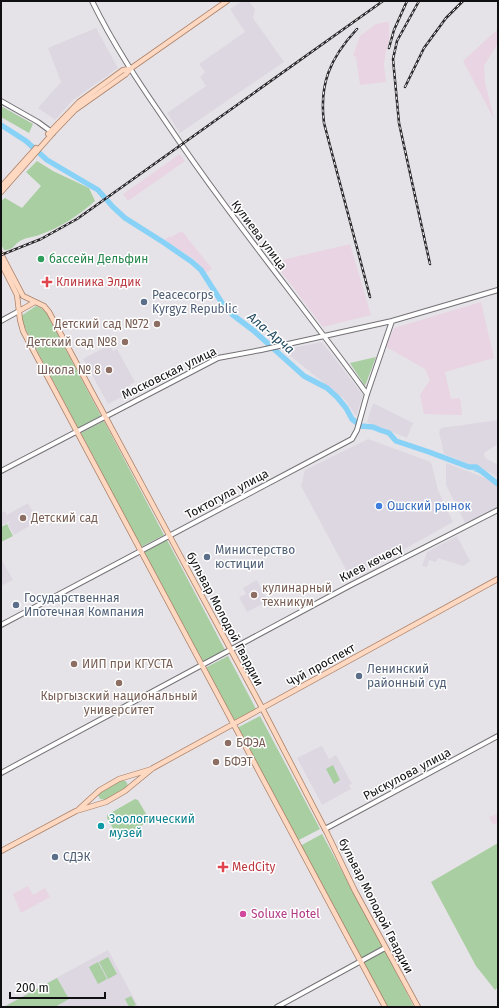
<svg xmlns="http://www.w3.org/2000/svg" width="499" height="1008" font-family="'Fira Sans',sans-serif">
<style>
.built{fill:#ddd7e2}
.industrial{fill:#e8d4e2}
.green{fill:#a8cea1}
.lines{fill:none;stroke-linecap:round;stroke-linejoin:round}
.stream{stroke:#89d2f7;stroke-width:1}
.river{stroke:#89d2f7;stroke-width:5.5}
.secondary-casing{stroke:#737175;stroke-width:6}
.primary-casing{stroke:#ab8168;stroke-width:6}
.secondary{stroke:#fff;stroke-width:4}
.primary{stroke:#fed8c1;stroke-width:4.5}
.rail-casing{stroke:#2a282b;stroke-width:2.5}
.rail{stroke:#fff;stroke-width:1;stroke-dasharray:3;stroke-linecap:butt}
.leisure-dot{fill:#2e9e5b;stroke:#fff;stroke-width:1.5}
.health-dot{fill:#e0444e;stroke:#fff;stroke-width:1.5}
.service-dot{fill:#5c6f8a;stroke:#fff;stroke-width:1.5}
.education-dot{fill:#8d6e63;stroke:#fff;stroke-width:1.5}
.shop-dot{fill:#3f7fe0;stroke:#fff;stroke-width:1.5}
.culture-dot{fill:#0f9aa8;stroke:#fff;stroke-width:1.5}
.hotel-dot{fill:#d1479c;stroke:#fff;stroke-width:1.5}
.labels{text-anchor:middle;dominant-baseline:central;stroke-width:3;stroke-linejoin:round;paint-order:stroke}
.street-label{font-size:12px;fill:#100f11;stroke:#fff}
.leisure-label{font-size:12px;fill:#27864d;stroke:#fff;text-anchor:start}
.health-label{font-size:12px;fill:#be3a42;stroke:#fff;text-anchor:start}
.service-label{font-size:12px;fill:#4e5e75;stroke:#fff;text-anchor:start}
.education-label{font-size:12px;fill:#785e54;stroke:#fff;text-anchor:start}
.shop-label{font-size:12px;fill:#366cbe;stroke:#fff;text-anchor:start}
.culture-label{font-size:12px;fill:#0d838f;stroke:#fff;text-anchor:start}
.hotel-label{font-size:12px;fill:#b23c85;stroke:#fff;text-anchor:start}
.water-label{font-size:13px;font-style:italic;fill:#214a5e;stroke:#fff}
</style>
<rect width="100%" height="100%" fill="#e6e3e8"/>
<path class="built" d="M242,1H249L255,9L253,18L284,62L180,133L167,113L206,86L200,77L205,72L199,64L245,32L230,9Z
M96,28L118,68L73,100L55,120L38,108L61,82L48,48Z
M322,342L363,395L356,416L345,400L283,350Z
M109,345L113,351L117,349L135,382L127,387L130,392L108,404L83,359Z
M373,403L413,423L407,438L367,422Z
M498,420V444L484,453L485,458L498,465V478L491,473L444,454L439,432L441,428Z
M368,439L431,462L438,490L453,522L351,579L301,486L305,470Z
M446,463L491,480L498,488V507L465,523L446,485Z
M28,503L38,521L14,535L8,524L11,521L1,526V513L5,511L7,515Z
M457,536L470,561L463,566L438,558L436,562L429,560L427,567L422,566L427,552Z
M1,558L13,580L1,586Z
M257,580L268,601L247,612L239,597L246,594L243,588Z
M322,746L329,759L336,755L352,784L349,785L351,789L322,805L297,758L313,750Z
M108,950L138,1006L136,1007H2Z"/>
<path class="industrial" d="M385,22H389V40L388,49H386L384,65L386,82L360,85L356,57L353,56L360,36L376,24Z
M498,29V43L484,66L485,82L494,119L463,61Z
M180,154L185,161L128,201L123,194Z
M182,231L212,269L206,273L195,260L165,240L169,236L171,237Z
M350,244L371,315L323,327L274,262Z
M481,302L494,358L445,372L451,399L460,398L462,415L424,414L420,395L430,380L425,369L386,347L394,328Z
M498,814L497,819L498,822L493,825L489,817Z
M28,886L33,895L45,888L50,897L21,913L13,894Z"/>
<path class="green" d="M1,106L33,124L29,133L1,117Z
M37,161L53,171L89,188L95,201C79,215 60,228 39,235C34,237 27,237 22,240C13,244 15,250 4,250L1,244V201L5,198L22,208L41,186L26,172Z
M36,306L41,308L46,312L101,416L78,428L23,324L21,316Z
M376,357L365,386L350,363Z
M104,421L164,535L141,547L81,433Z
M7,524L13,536L1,542V527Z
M167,540L225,650L202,662L144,552Z
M228,656L256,709L233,721L205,668Z
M260,716L320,829L297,841L237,728Z
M333,765L340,780L334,784L326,769Z
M121,780C127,780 129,784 126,788L106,800L100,799L98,795L100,792Z
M135,799L138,800L149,819L148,822L120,837H118L107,818V815Z
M322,834L383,947L360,959L300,846Z
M498,843V987L495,990L476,966L431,882Z
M385,951L414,1007H385L362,963Z
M108,957L117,974L108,979L99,962Z
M98,962L107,979L98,984L89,967Z
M57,978L69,999L55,1007H4Z
M131,996L136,1005L129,1007L125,999Z"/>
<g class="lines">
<path class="stream" d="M469,467L475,471L487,475"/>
<path class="river" d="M1,125L26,141L47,160L98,190L113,207L125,218L163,242L192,262L201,270L224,306L233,315L254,331L304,376L327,388L337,397L346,408L352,419L361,426L373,427L380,430L389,433L396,441L429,452L469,467H476L498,484"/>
<g class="secondary-casing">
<path id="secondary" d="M92,1C113,44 139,83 166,122C229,216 301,303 367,394
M1,101L38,122L53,133
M1,321L19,311
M1,471L218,358L261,350L392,321L498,290
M1,625L352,439L357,430L367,394L392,321
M1,773L349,586L498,510
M325,829L498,736
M277,1007L385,948"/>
</g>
<g class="primary-casing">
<path id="primary" d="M48,134L79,102L123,70L130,69
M1,187L36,148
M1,192L53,133L75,110L126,74L130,69L227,1
M1,254L23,296L44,306L49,312L260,704L327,833L355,891L418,1007
M1,263L17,295L20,320L23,331L385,1007
M19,311L35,302
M79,809L100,790L119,779L152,769
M1,851L76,811L106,802L125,791L153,768L498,579"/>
</g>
<use href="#secondary" class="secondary"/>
<use href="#primary" class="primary"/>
<g class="rail-casing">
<path id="rail" d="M419,1L397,41L393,59L399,123L430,264
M357,29C330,58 319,84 324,123L370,297
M389,48L394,30L407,1
M405,87L424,48L446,18L463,1
M1,255L41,239L77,219L383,1"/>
</g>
<use href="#rail" class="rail"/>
</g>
<circle class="leisure-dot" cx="41" cy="259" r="4"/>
<g class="health-dot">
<path d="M45 276h4v4h4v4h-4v4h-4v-4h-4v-4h4z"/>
<path d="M221 861h4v4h4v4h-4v4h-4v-4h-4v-4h4z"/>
</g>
<g class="service-dot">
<circle cx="144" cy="302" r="4"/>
<circle cx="207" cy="557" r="4"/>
<circle cx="16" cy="605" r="4"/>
<circle cx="359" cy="676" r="4"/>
<circle cx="55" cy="857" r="4"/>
</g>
<g class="education-dot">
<circle cx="157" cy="324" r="4"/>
<circle cx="125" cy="342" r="4"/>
<circle cx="109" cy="370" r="4"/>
<circle cx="23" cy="518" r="4"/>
<circle cx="254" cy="595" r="4"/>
<circle cx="74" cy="664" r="4"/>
<circle cx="119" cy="683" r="4"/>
<circle cx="228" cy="743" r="4"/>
<circle cx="216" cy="762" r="4"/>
</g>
<circle class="shop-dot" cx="379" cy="506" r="4"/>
<circle class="culture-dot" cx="101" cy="826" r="4"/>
<circle class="hotel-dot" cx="243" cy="914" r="4"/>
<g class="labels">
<g class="street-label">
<text transform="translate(259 235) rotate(53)">Кулиева улица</text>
<text transform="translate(169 373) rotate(-26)">Московская улица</text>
<text transform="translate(227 494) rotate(-28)">Токтогула улица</text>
<text transform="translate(371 563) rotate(-27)">Киев көчөсү</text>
<text transform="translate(225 619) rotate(62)">бульвар Молодой Гвардии</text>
<text transform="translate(321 665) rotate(-29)">Чуй проспект</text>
<text transform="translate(407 774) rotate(-28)">Рыскулова улица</text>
<text transform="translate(376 906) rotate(63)">бульвар Молодой Гвардии</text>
</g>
<g class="leisure-label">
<text x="49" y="259">бассейн Дельфин</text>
</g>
<g class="health-label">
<text x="56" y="282">Клиника Элдик</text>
<text x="232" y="867">MedCity</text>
</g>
<g class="service-label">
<text x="152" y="295">Peacecorps<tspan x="152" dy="14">Kyrgyz Republic</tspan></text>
<text x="215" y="550">Министерство<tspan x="215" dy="14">юстиции</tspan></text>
<text x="24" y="598">Государственная<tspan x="24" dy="14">Ипотечная Компания</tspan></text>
<text x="367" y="669">Ленинский<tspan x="367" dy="14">районный суд</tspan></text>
<text x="63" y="857">СДЭК</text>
</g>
<g class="education-label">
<text x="149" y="324" text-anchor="end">Детский сад №72</text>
<text x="117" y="342" text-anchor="end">Детский сад №8</text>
<text x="101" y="370" text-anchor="end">Школа № 8</text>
<text x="31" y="518">Детский сад</text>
<text x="262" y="588">кулинарный<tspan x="262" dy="14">техникум</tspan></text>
<text x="82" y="664">ИИП при КГУСТА</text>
<text x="119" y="696" text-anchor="middle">Кыргызский национальный<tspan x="119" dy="14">университет</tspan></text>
<text x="236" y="743">БФЭА</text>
<text x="224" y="762">БФЭТ</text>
</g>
<g class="shop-label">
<text x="387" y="506">Ошский рынок</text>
</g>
<g class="culture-label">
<text x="109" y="819">Зоологический<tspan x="109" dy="14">музей</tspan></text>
</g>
<g class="hotel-label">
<text x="251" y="914">Soluxe Hotel</text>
</g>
<g class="water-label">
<text transform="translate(271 333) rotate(40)">Ала-Арча</text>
</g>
</g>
<rect width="499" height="1008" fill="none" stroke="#100f11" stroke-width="4"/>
<path d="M10 992v6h95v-6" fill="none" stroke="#100f11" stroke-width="2"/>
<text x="16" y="992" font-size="12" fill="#100f11" stroke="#ffffff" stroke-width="3" paint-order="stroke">200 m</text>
</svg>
